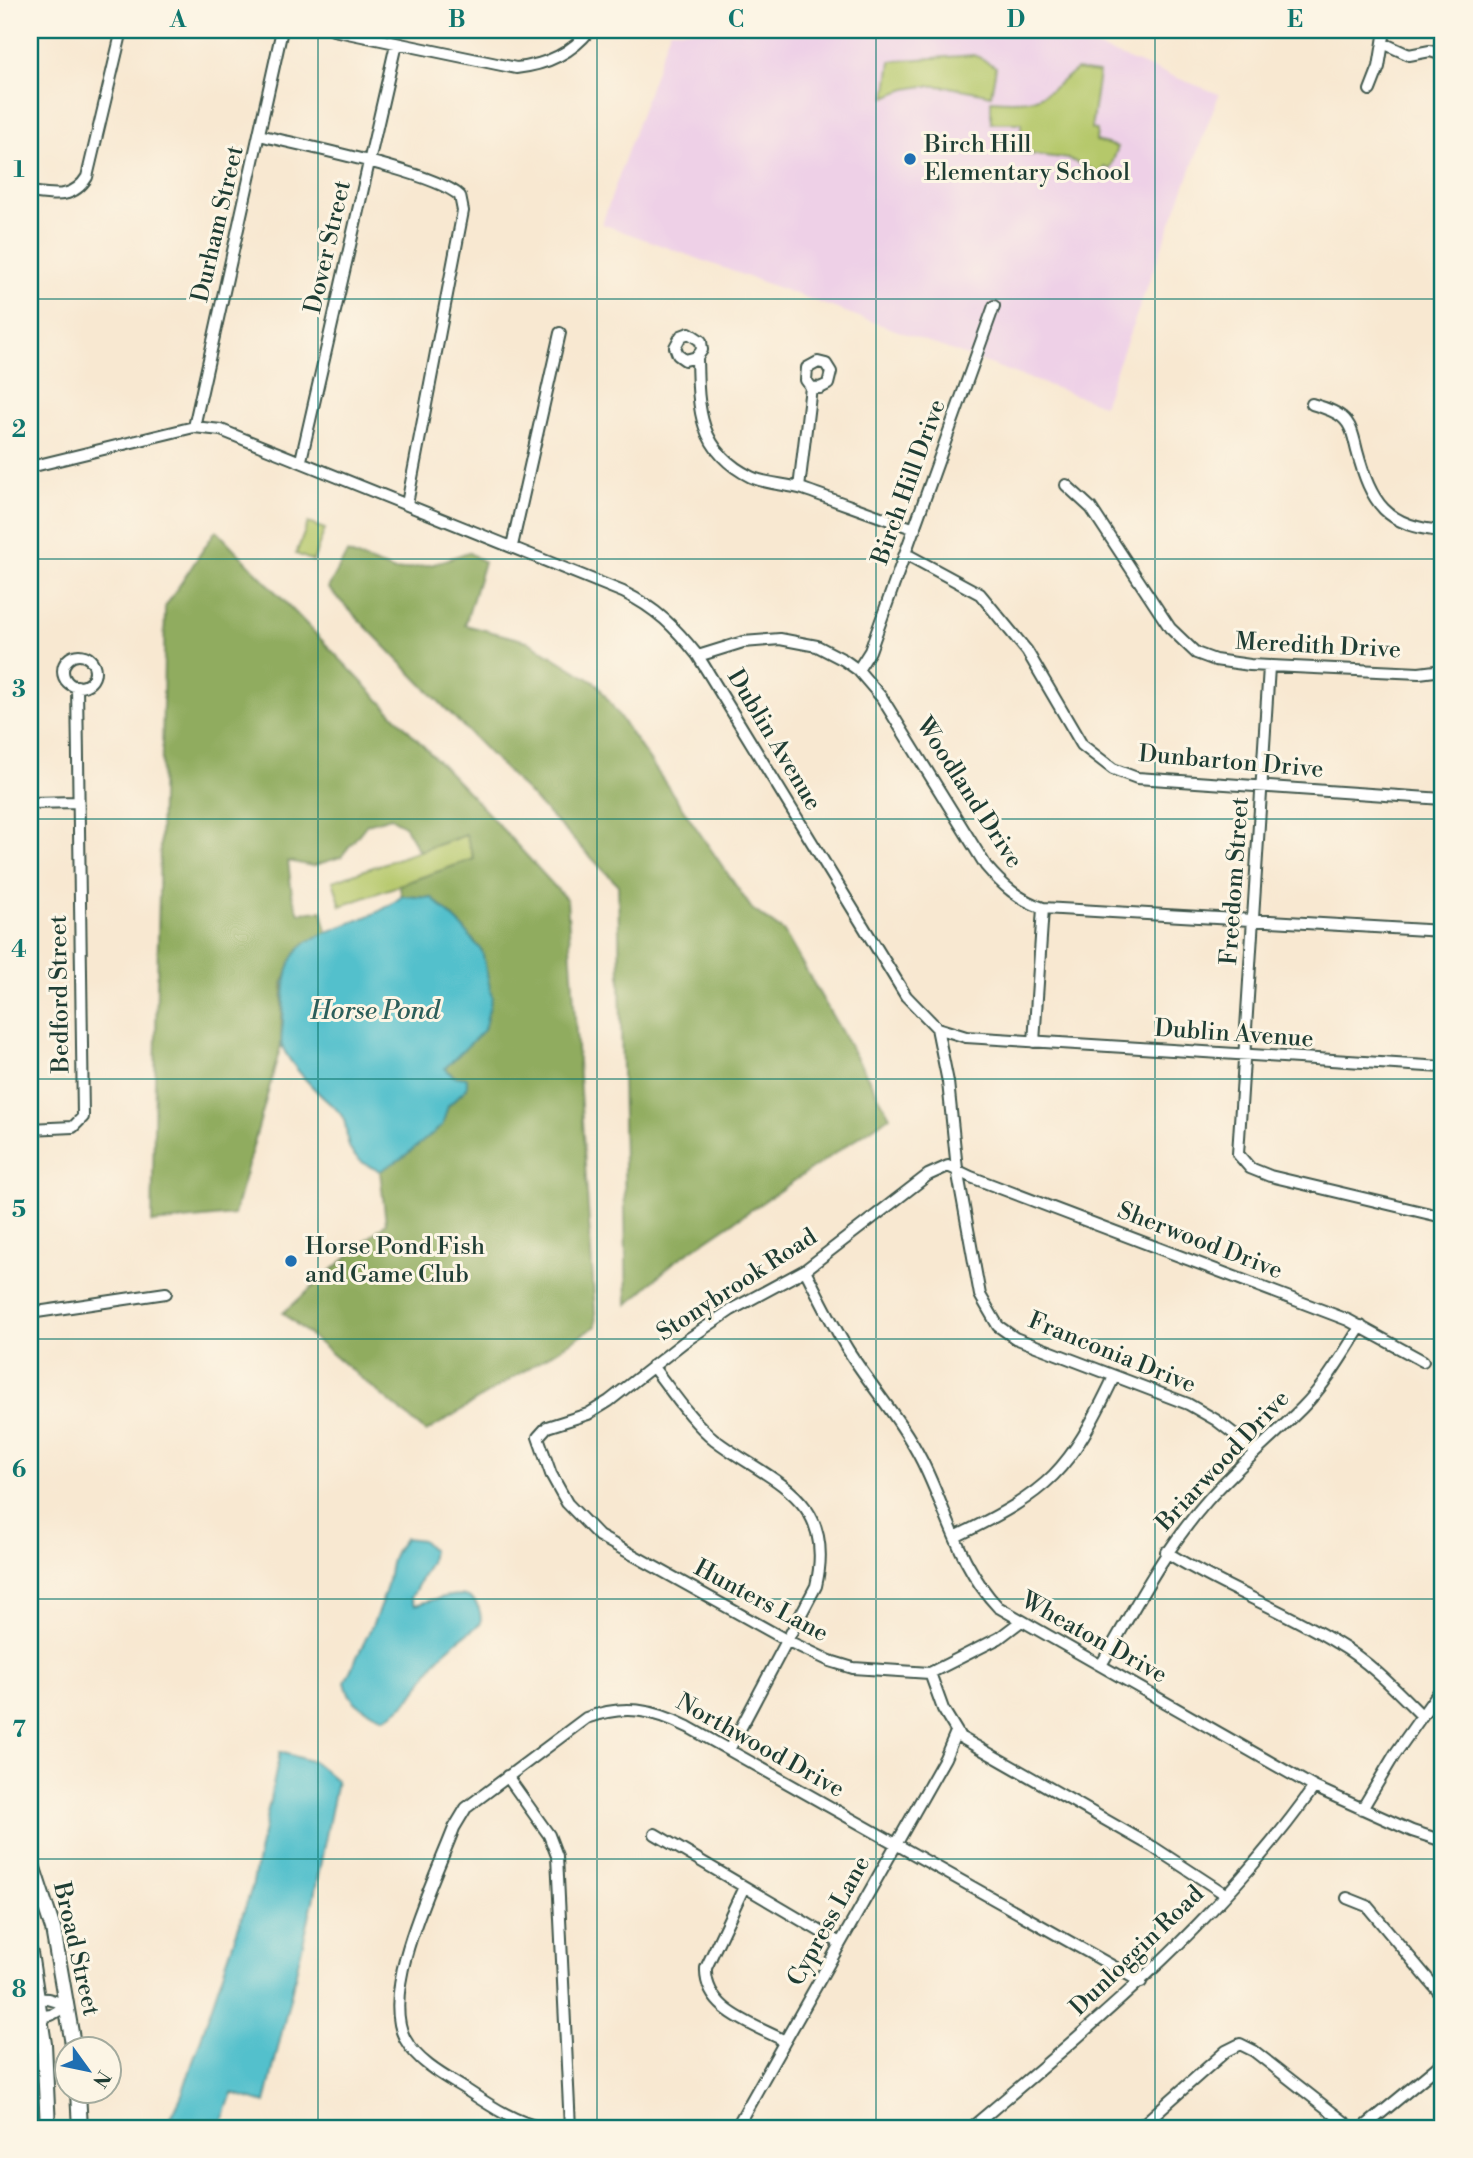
<svg xmlns="http://www.w3.org/2000/svg" width="1473" height="2158" font-family="'Libre Bodoni',serif">
<style>
.built{fill:#eed0e7}
.green{fill:#b5c86b;stroke:#6a8250;stroke-width:2}
.forest{fill:#90ac5f;stroke:#58744a;stroke-width:2}
.water{fill:#53c0cc;stroke:#397e80;stroke-width:2}
.lines{fill:none;stroke-linecap:round;stroke-linejoin:round}
.minor-casing{stroke:#40574c;stroke-width:14}
.major-casing{stroke:#40574c;stroke-width:18}
.minor{stroke:#fff;stroke-width:10}
.major{stroke:#fff;stroke-width:14}
.grid{fill:none;stroke:#0f766e;stroke-width:2;stroke-opacity:0.55}
.poi-dot{fill:#1f6fb2;stroke:#fcf5e5;stroke-width:2.5}
.labels{text-anchor:middle;dominant-baseline:central;stroke-width:6;stroke-linejoin:round;paint-order:stroke}
.poi-label{font-size:24px;fill:#1f3d34;stroke:#fcf5e5;text-anchor:start}
.street-label{font-size:24px;fill:#1f3d34;stroke:#fcf5e5}
.water-label{font-size:26px;font-style:italic;fill:#2c5e5a;stroke:#fcf5e5}
.neatline{fill:none;stroke:#0f766e;stroke-width:2.5}
.grid-label{font-size:23px;text-anchor:middle;font-weight:bold;fill:#0f766e}
</style>
<rect width="100%" height="100%" fill="#fcf5e5"/>
<filter id="ink" filterUnits="userSpaceOnUse"><feTurbulence type="fractalNoise" baseFrequency=".0143" numOctaves="2"/><feDisplacementMap in="SourceGraphic" scale="14" xChannelSelector="R" yChannelSelector="G"/><feConvolveMatrix kernelMatrix="1 2 1 2 8 2 1 2 1" color-interpolation-filters="sRGB"/></filter>
<filter id="wash" filterUnits="userSpaceOnUse"><feTurbulence type="fractalNoise" baseFrequency=".00686" numOctaves="4" result="noise"/><feDisplacementMap in="SourceGraphic" scale="28" xChannelSelector="R" yChannelSelector="G"/><feGaussianBlur stdDeviation="1.57" result="paint"/><feColorMatrix in="noise" values="0 0 0 0 0 0 0 0 0 0 0 0 0 0 0 0 0 1.4 0 .05"/><feComposite in="paint" operator="in"/></filter>
<g filter="url(#wash)">
<rect width="100%" height="100%" fill="#f8e8d1"/>
<path class="built" d="M670,30H1052L1219,94L1103,405L602,224Z"/>
<path class="green" d="M975,55L996,67L991,95C950,87 925,78 886,97L891,61Z
M1076,70L1099,73L1091,129L1097,130L1096,141L1118,147L1110,169L1104,167L1102,174L1069,159L1021,153V123H991V100C1038,104 1040,99 1076,70Z
M308,523L325,529L313,561L296,554Z
M466,835L474,859L341,906L333,881Z"/>
<path class="forest" d="M216,530L484,809L567,900L596,1326L426,1432L283,1313L386,1223L380,1171L402,1158L441,1126L448,1106L467,1088L445,1068L461,1051L482,951L459,923L432,898L402,896L399,885L474,859L466,835L419,851L405,827L391,817L367,824L341,857L312,866L288,861L292,895L299,913L322,911L327,933L305,943L292,961L283,983L281,1045L234,1215L152,1223L165,607Z
M468,552L484,562L465,625L527,641L597,684L752,909L784,932L890,1116L674,1262L627,1305L618,885L328,588L347,553L395,571L434,564Z"/>
<path class="water" d="M402,896L432,898L459,923L482,951L492,997L484,1030L445,1068L453,1076L467,1078V1088L448,1106L442,1126L402,1158L380,1171C327,1150 361,1130 334,1107C318,1094 290,1065 282,1046C280,1040 283,1027 283,1020C285,994 281,959 307,942C338,923 375,920 402,896Z
M405,1538L422,1540L432,1550L430,1562L411,1598L415,1605C439,1599 481,1579 481,1623C467,1635 446,1647 435,1662C417,1688 414,1702 385,1718C364,1709 350,1705 345,1682C358,1653 376,1623 385,1592C392,1569 387,1558 405,1538Z
M280,1752L314,1762L337,1781L313,1901L265,2103L232,2093L220,2128H166L181,2097L252,1887Z"/>
</g>
<g filter="url(#ink)">
<g class="lines">
<g class="minor-casing">
<path id="minor" d="M333,30L516,68C546,65 571,54 590,30
M1383,43L1409,55L1430,51L1443,55
M1370,90L1379,67L1385,30
M259,135C299,145 435,172 460,196L463,211L407,504
M30,192C53,195 73,200 87,177L122,30
M697,357L685,360L678,355L675,347L681,336L689,333L701,341L702,350L697,357C698,408 698,451 751,477C766,484 786,484 803,489C840,502 877,516 915,529
M1312,404C1322,407 1334,410 1342,417C1352,425 1354,439 1357,451C1371,503 1386,527 1443,531
M194,427L282,30
M301,460L396,44
M30,467L194,427L221,430L623,592C656,608 675,627 698,656L906,996L937,1028L966,1037L1443,1067
M1066,485L1091,508L1170,628L1196,653L1215,660L1250,665L1419,673L1443,670
M799,488L811,387L820,388L828,384L831,372L826,364L818,362L807,368L806,380L811,387
M512,546L560,333
M906,554L980,594L1027,651L1082,745L1113,769L1137,778L1443,799
M63 671a16 16 0 1 1 32 0a16 16 0 1 1-32 0Z
M698,656L743,642L780,639L817,646L844,660L858,670L882,698L986,866C1002,885 1019,900 1043,908L1443,931
M1269,667L1238,1154L1250,1168L1270,1176L1443,1217
M858,670L870,651L994,306
M30,803L78,802
M937,1028L948,1082L957,1169L980,1295L998,1326L1015,1338L1188,1404L1216,1420L1255,1450
M1034,1042L1043,908
M30,1129L73,1127L83,1117L77,686
M805,1270C819,1297 832,1324 848,1350C872,1388 902,1421 922,1461C947,1511 959,1566 998,1607L1314,1787L1412,1831L1443,1841
M30,1313L166,1293
M652,1366C672,1391 690,1420 715,1440C770,1482 837,1496 816,1586L729,1750
M955,1537C1051,1490 1068,1473 1114,1377
M1166,1552C1221,1587 1282,1609 1337,1643C1370,1662 1396,1690 1422,1716
M1020,1622L999,1638L930,1673L853,1668L830,1661L788,1641L599,1536L567,1503L551,1474L538,1437L547,1427L588,1414L609,1401L684,1342L731,1310L805,1270L928,1175L948,1166L971,1177L1348,1320L1423,1361
M1101,1665C1134,1609 1164,1550 1207,1501C1237,1467 1271,1439 1302,1408C1326,1384 1343,1354 1361,1326
M930,1673L943,1709L960,1737L1153,1847L1225,1894
M507,1776L549,1835L557,1856L570,2128
M1362,1809L1395,1754L1443,1686
M655,1834L840,1943
M744,1887L706,1968C704,2010 753,2024 785,2041
M1347,1898L1367,1906L1443,1997
M30,1998L48,1999L68,2005
M30,2018L51,2015L68,2005
M543,2128C513,2122 488,2104 462,2087C442,2075 417,2061 405,2039C379,1988 435,1879 454,1828L466,1808L586,1718C624,1704 652,1709 688,1727L1141,1982
M736,2128L945,1758L956,1732
M971,2128C1095,2023 1220,1920 1314,1787
M1139,2128L1226,2051L1240,2044L1254,2051L1352,2128
M1363,2128L1443,2062"/>
</g>
<g class="major-casing">
<path id="major" d="M30,1859L53,1929L74,2050
M30,1953L44,2044L48,2128
M78,2092L80,2128"/>
</g>
<use href="#minor" class="minor"/>
<use href="#major" class="major"/>
</g>
</g>
<path class="grid" d="M318,30V2128M597,30V2128M876,30V2128M1155,30V2128M30,299H1443M30,559H1443M30,819H1443M30,1079H1443M30,1339H1443M30,1599H1443M30,1859H1443"/>
<g class="poi-dot">
<circle cx="910" cy="159" r="7"/>
<circle cx="291" cy="1261" r="7"/>
</g>
<g class="labels">
<g class="poi-label">
<text x="924" y="145">Birch Hill<tspan x="924" dy="28">Elementary School</tspan></text>
<text x="305" y="1247">Horse Pond Fish<tspan x="305" dy="28">and Game Club</tspan></text>
</g>
<g class="street-label">
<text transform="translate(218 224) rotate(-77)">Durham Street</text>
<text transform="translate(328 247) rotate(-77)">Dover Street</text>
<text transform="translate(909 482) rotate(-70)">Birch Hill Drive</text>
<text transform="translate(1318 646) rotate(3)">Meredith Drive</text>
<text transform="translate(774 740) rotate(59)">Dublin Avenue</text>
<text transform="translate(1231 762) rotate(5)">Dunbarton Drive</text>
<text transform="translate(969 793) rotate(57)">Woodland Drive</text>
<text transform="translate(1235 881) rotate(-86)">Freedom Street</text>
<text transform="translate(60 994) rotate(-91)">Bedford Street</text>
<text transform="translate(1234 1034) rotate(4)">Dublin Avenue</text>
<text transform="translate(1200 1241) rotate(21)">Sherwood Drive</text>
<text transform="translate(737 1285) rotate(-33)">Stonybrook Road</text>
<text transform="translate(1112 1353) rotate(22)">Franconia Drive</text>
<text transform="translate(1223 1461) rotate(-47)">Briarwood Drive</text>
<text transform="translate(761 1601) rotate(28)">Hunters Lane</text>
<text transform="translate(1094 1638) rotate(29)">Wheaton Drive</text>
<text transform="translate(760 1746) rotate(29)">Northwood Drive</text>
<text transform="translate(829 1921) rotate(-61)">Cypress Lane</text>
<text transform="translate(76 1949) rotate(77)">Broad Street</text>
<text transform="translate(1137 1951) rotate(-44)">Dunloggin Road</text>
</g>
<g class="water-label">
<text x="375" y="1011">Horse Pond</text>
</g>
</g>
<rect width="1473" height="2158" fill="none" stroke="#fcf5e5" stroke-width="77"/>
<g transform="translate(88 2070) rotate(123)"><circle r="33" fill="#fcf5e5" stroke="#a4ab9e" stroke-width="2"/>
<path d="M0-5L12 26L0 18L-12 26Z" fill="#1f6fb2"/>
<text y="-10" font-size="19" font-weight="bold" text-anchor="middle" fill="#1f3d34">N</text>
</g>
<rect x="38" y="38" width="1396" height="2082" class="neatline"/>
<g class="grid-label">
<text x="178" y="27">A</text>
<text x="457" y="27">B</text>
<text x="736" y="27">C</text>
<text x="1016" y="27">D</text>
<text x="1295" y="27">E</text>
<text x="19" y="177">1</text>
<text x="19" y="437">2</text>
<text x="19" y="697">3</text>
<text x="19" y="957">4</text>
<text x="19" y="1217">5</text>
<text x="19" y="1477">6</text>
<text x="19" y="1737">7</text>
<text x="19" y="1997">8</text>
</g>
</svg>
